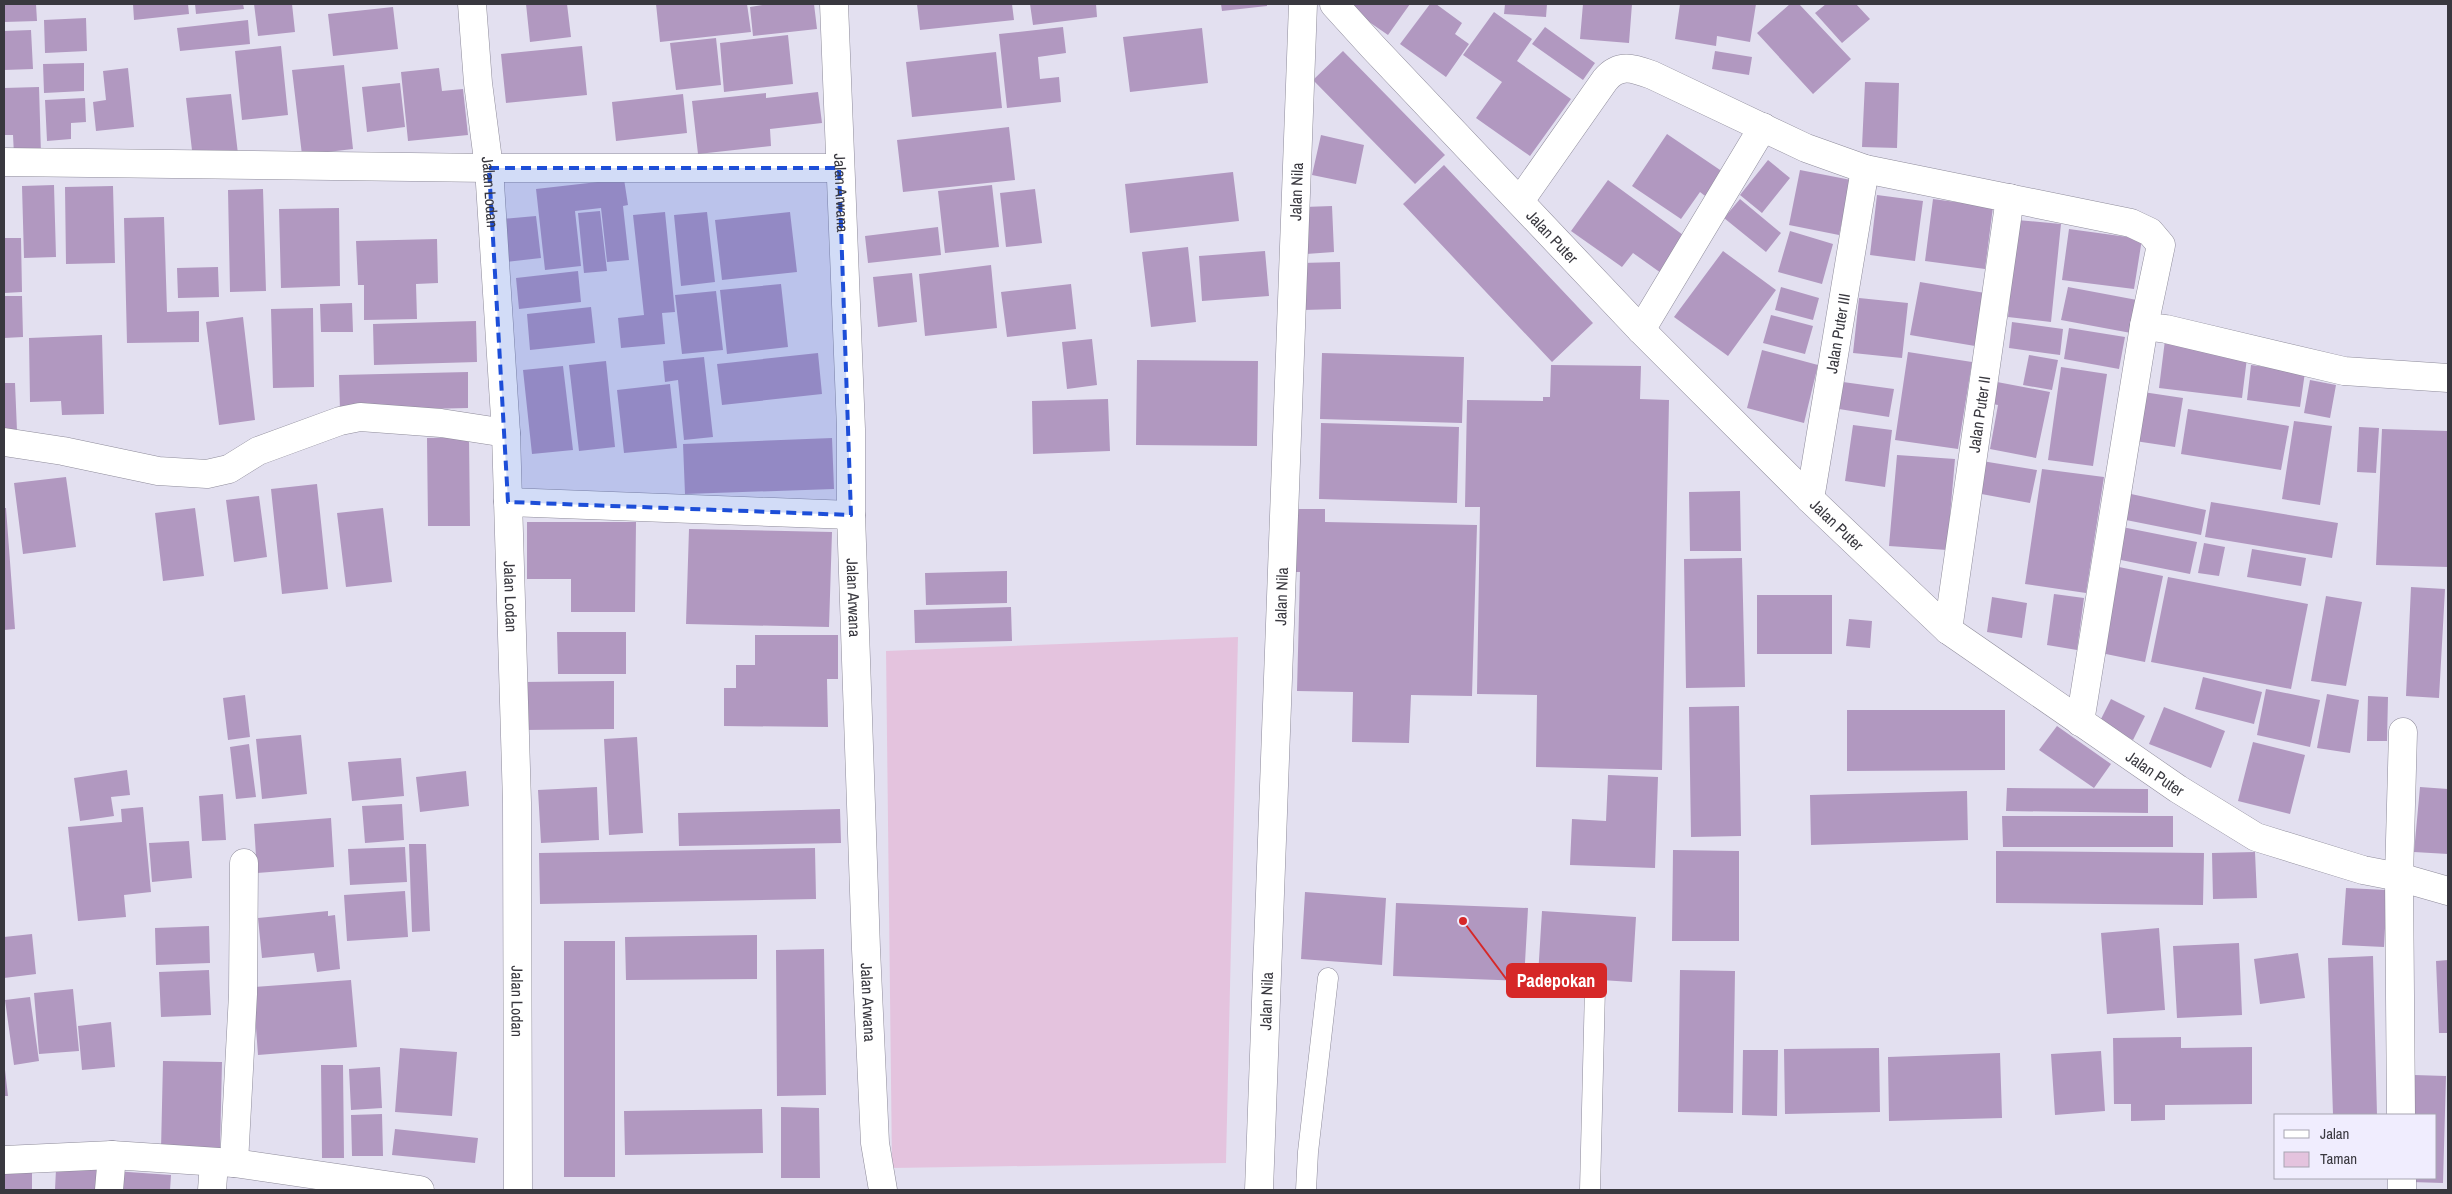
<svg xmlns="http://www.w3.org/2000/svg" width="2452" height="1194" font-family="'Archivo Narrow',sans-serif">
<style>
.green{fill:#e4c3de}
.building{fill:#b198c0}
.lines{fill:none;stroke-linecap:round;stroke-linejoin:round}
.lane-casing{stroke:#8e8b9a;stroke-width:21}
.street-casing{stroke:#8e8b9a;stroke-width:29}
.lane{stroke:#fff;stroke-width:20}
.street{stroke:#fff;stroke-width:28}
.marked{fill:#1d4ed8;fill-opacity:0.2;stroke:#1d4ed8;stroke-width:4;stroke-dasharray:10 6;stroke-linejoin:round}
.labels{text-anchor:middle;dominant-baseline:central;stroke-width:4;stroke-linejoin:round;paint-order:stroke}
.street-label{font-size:16px;fill:#39383f;stroke:#f0edfe}
.leader{fill:none;stroke:#d62828;stroke-width:2}
.callout-dot{fill:#d62828;stroke:#f0edfe;stroke-width:2}
.callout{fill:#d62828;stroke:#d62828;stroke-width:2}
.callout-label{font-size:18px;text-anchor:middle;font-weight:bold;fill:#fff}
</style>
<rect width="100%" height="100%" fill="#e3e0f0"/>
<path class="green" d="M1238,637L1226,1163L892,1168L886,651Z"/>
<path class="building" d="M4,4H36L37,21L4,22Z
M133,4H188L189,14L134,20Z
M195,4H243L244,9L196,14Z
M254,4H292L295,32L258,36Z
M526,4H567L571,37L530,42Z
M656,4H747L751,32L660,42Z
M768,4H814L817,29L753,36L750,7Z
M917,4H1012L1014,20L920,30Z
M1030,4H1096L1097,17L1033,25Z
M1221,4H1267V6L1222,11Z
M1352,4H1410L1388,35L1349,8Z
M1430,4H1436L1462,23L1455,34L1469,44L1446,77L1400,44Z
M1505,4H1547L1546,17L1504,14Z
M1583,4H1632L1629,43L1580,39Z
M1680,4H1756L1750,42L1717,36L1716,46L1675,39Z
M1790,4H1799L1851,59L1813,94L1757,33Z
M1826,4H1856L1870,19L1842,43L1815,13Z
M393,7L398,49L333,56L328,14Z
M1494,12L1532,39L1517,61L1571,99L1530,156L1476,118L1502,82L1463,55Z
M86,18L87,51L45,53L44,20Z
M248,20L250,44L180,51L177,28Z
M1063,27L1066,53L1038,57L1040,79L1059,77L1061,102L1007,108L999,34Z
M1545,27L1595,63L1583,80L1532,44Z
M1202,28L1208,83L1130,92L1123,37Z
M31,30L33,69L4,70V31Z
M788,35L793,84L724,92L720,43Z
M716,38L721,85L676,90L670,43Z
M281,46L288,115L242,120L235,51Z
M582,46L587,95L506,103L501,54Z
M1343,51L1445,155L1415,184L1313,80Z
M1715,51L1752,57L1749,75L1712,69Z
M996,52L1002,108L912,117L906,62Z
M84,63V91L44,93L43,64Z
M344,65L353,149L302,155L292,70Z
M128,68L134,127L96,131L93,102L106,100L103,71Z
M439,68L442,91L463,89L468,135L408,141L401,72Z
M1865,82L1899,83L1897,148L1862,147Z
M400,83L405,127L367,132L362,87Z
M39,87L41,154L14,155L13,135H4V88Z
M818,92L822,123L770,129L771,146L698,154L692,101L766,93V98Z
M231,94L238,154L193,159L186,98Z
M683,94L687,133L616,141L612,102Z
M85,98L86,122L71,123V139L47,141L45,100Z
M1009,127L1015,180L903,192L897,140Z
M1667,134L1726,174L1709,199L1700,192L1681,219L1632,186Z
M1321,135L1364,145L1356,184L1312,175Z
M1768,160L1790,178L1762,213L1740,195Z
M1444,165L1593,323L1552,362L1403,204Z
M1800,170L1851,180L1839,235L1789,225Z
M1233,172L1239,221L1130,233L1125,184Z
M624,179L628,205L623,206L629,260L607,262L601,208L575,211L581,266L545,270L536,189Z
M1608,180L1694,243L1668,278L1633,253L1622,267L1571,231Z
M54,185L56,257L24,258L22,186Z
M992,185L999,247L945,253L938,191Z
M113,186L115,263L66,264L65,187Z
M263,189L266,291L230,292L228,190Z
M1035,189L1042,243L1006,247L1000,193Z
M1877,195L1923,201L1915,261L1870,255Z
M1740,199L1781,233L1766,252L1724,218Z
M1933,199L1993,207L1985,269L1925,261Z
M1332,206L1334,252L1306,254L1304,207Z
M339,208L340,286L281,288L279,209Z
M600,211L607,271L584,273L578,213Z
M665,212L675,312L662,313L665,344L621,348L618,318L644,315L633,215Z
M707,212L715,282L681,286L674,215Z
M790,212L797,272L722,280L715,220Z
M536,216L541,258L506,262L501,219Z
M164,217L167,312L199,311V342L127,343L124,218Z
M2017,220L2061,224L2051,322L2008,317Z
M938,227L941,255L868,263L865,236Z
M2069,229L2142,239L2134,289L2062,280Z
M1790,231L1833,244L1822,284L1778,272Z
M4,238H21L22,292L4,293Z
M437,239L438,283L416,284L417,319L364,320V285H358L356,241Z
M1188,247L1196,322L1151,327L1142,252Z
M1265,251L1269,296L1202,301L1199,256Z
M1723,251L1776,290L1728,356L1674,317Z
M1340,262L1341,309L1303,310L1301,263Z
M991,265L997,328L925,336L919,274Z
M218,267L219,297L178,298L177,268Z
M578,271L581,302L519,309L516,278Z
M912,273L917,322L878,327L873,277Z
M1920,282L1985,293L1975,346L1910,335Z
M781,284L788,347L727,354L720,290Z
M1071,284L1076,329L1007,337L1001,292Z
M1781,287L1819,298L1813,320L1775,310Z
M2068,287L2137,300L2131,333L2061,320Z
M716,291L723,350L682,354L675,295Z
M4,296H22L23,337L4,338Z
M1859,298L1908,303L1902,358L1853,353Z
M352,303L353,332H321L320,304Z
M591,307L595,343L530,350L527,314Z
M313,308L314,387L273,388L271,309Z
M1771,315L1813,326L1805,354L1763,343Z
M243,317L255,420L219,425L206,322Z
M476,321L477,362L374,365L373,324Z
M2012,322L2063,329L2060,355L2009,348Z
M2069,328L2125,337L2119,369L2064,359Z
M102,335L104,414L62,415L61,401L30,402L29,338Z
M1092,339L1097,385L1067,389L1062,342Z
M2165,340L2248,350L2242,398L2159,388Z
M1762,350L1818,365L1804,423L1747,408Z
M1908,352L1972,362L1958,449L1895,440Z
M818,353L822,394L722,405L717,364Z
M1322,353L1464,357L1462,423L1320,419Z
M2029,355L2058,360L2052,390L2023,385Z
M704,357L713,437L684,440L678,380L665,382L663,361Z
M1137,360L1258,361L1257,446L1136,445Z
M606,361L615,447L579,451L569,365Z
M1551,365L1641,366L1640,399L1669,400L1662,770L1536,767L1537,695L1477,694L1480,507H1465L1467,400L1543,401V397H1550Z
M2251,365L2305,372L2300,407L2247,400Z
M563,366L573,450L532,454L523,370Z
M2061,367L2107,374L2093,466L2048,460Z
M468,372V408L340,411L339,375Z
M2310,380L2336,385L2330,418L2304,413Z
M1843,382L1894,389L1889,417L1839,409Z
M1997,382L2050,392L2036,458L1990,449L1998,405L1992,404Z
M4,383H15L17,431H4Z
M670,384L677,448L624,453L617,390Z
M2143,392L2183,398L2175,447L2135,441Z
M1108,399L1110,451L1033,454L1032,401Z
M2188,409L2289,426L2281,470L2181,454Z
M2294,421L2332,426L2320,505L2282,499Z
M1321,423L1459,427L1457,503L1319,499Z
M1853,425L1892,430L1885,487L1845,481Z
M2359,427L2379,428L2376,473L2357,472Z
M2382,429L2448,431V567L2376,565Z
M469,437L470,526H428L427,438Z
M832,438L834,489L685,494L683,444Z
M1897,455L1955,459L1947,550L1889,546Z
M1982,461L2037,470L2030,503L1976,493Z
M2042,469L2104,477L2086,593L2025,584Z
M66,477L76,547L23,554L14,483Z
M317,484L328,589L282,594L271,489Z
M1740,491L1741,551H1690L1689,492Z
M2131,494L2206,510L2201,535L2126,520Z
M259,496L267,557L234,562L226,500Z
M2211,502L2338,523L2332,558L2205,537Z
M4,508H6L15,629L4,630Z
M195,508L204,576L163,581L155,513Z
M383,508L392,582L346,587L337,513Z
M1289,509H1325V522L1477,525L1472,696L1411,695L1409,743L1352,742L1353,692L1297,691L1300,572H1287Z
M527,522H636L635,612H571V579H527Z
M2122,527L2197,542L2190,574L2116,559Z
M689,529L832,532L829,627L686,624Z
M2204,543L2225,547L2219,576L2198,573Z
M2252,549L2306,558L2301,586L2247,577Z
M1742,558L1745,687L1686,688L1684,559Z
M2119,567L2163,576L2145,662L2101,653Z
M1007,571V603L926,605L925,573Z
M2168,577L2308,604L2291,689L2151,662Z
M2411,587L2445,589L2439,698L2406,696Z
M2054,594L2084,598L2077,650L2047,645Z
M1757,595H1832V654H1757Z
M2326,596L2362,602L2346,686L2311,681Z
M1992,597L2027,603L2022,638L1987,632Z
M1011,607L1012,641L915,643L914,610Z
M1849,619L1872,621L1870,648L1846,646Z
M557,632H626V674H558Z
M755,635H838V679H827L828,727L724,726V688H736V665H755Z
M2203,677L2262,692L2254,724L2195,709Z
M614,681V729L523,730L522,682Z
M2266,689L2320,700L2310,747L2257,735Z
M2327,694L2359,700L2350,753L2317,748Z
M245,695L250,737L228,740L223,698Z
M2368,696L2388,697L2387,741H2367Z
M2111,699L2145,716L2133,740L2099,723Z
M1739,706L1741,836L1691,837L1689,707Z
M2164,707L2225,731L2211,768L2149,744Z
M1847,710H2005V770L1847,771Z
M2057,726L2111,764L2094,788L2039,750Z
M301,735L307,794L262,799L256,739Z
M637,737L643,833L609,835L604,739Z
M2253,742L2305,755L2290,814L2238,801Z
M249,744L256,797L236,799L230,747Z
M401,758L404,796L352,801L348,762Z
M127,770L130,795L111,797L114,816L80,821L74,778Z
M466,771L469,806L420,812L416,777Z
M1608,775L1658,777L1655,868L1570,865L1572,819L1606,821Z
M597,787L599,840L541,843L538,790Z
M2420,787L2448,789V854L2414,852Z
M2007,788L2148,789V813L2006,811Z
M1967,791L1968,840L1811,845L1810,795Z
M223,794L226,840L202,841L199,796Z
M402,804L404,840L365,843L362,806Z
M143,807L151,892L124,895L126,917L78,921L68,827L122,822L121,809Z
M840,809L841,843L679,846L678,813Z
M2002,816H2173V847H2003Z
M331,818L334,867L257,873L254,824Z
M189,841L192,878L152,882L149,843Z
M409,844H426L430,931L412,932Z
M405,847L407,882L350,885L348,849Z
M815,848L816,899L540,904L539,853Z
M1673,850L1739,851V941H1672Z
M1996,851L2204,853L2203,905L1996,903Z
M2255,852L2257,898L2213,899L2212,853Z
M2346,888L2387,890L2384,947L2342,945Z
M405,891L408,937L347,941L344,895Z
M1305,892L1386,898L1382,965L1301,959Z
M1396,903L1528,908L1524,981L1393,976Z
M328,911V916L335,915L340,969L317,972L314,953L262,958L258,918Z
M1542,911L1636,917L1632,982L1538,976Z
M209,926L210,963L156,965L155,928Z
M2159,928L2165,1010L2107,1014L2101,933Z
M32,934L36,974L4,978V937Z
M757,935V979L626,980L625,937Z
M564,941H615V1177H564Z
M2239,943L2242,1015L2177,1018L2173,946Z
M824,949L826,1095L777,1096L776,950Z
M2298,953L2305,998L2260,1004L2254,959Z
M2373,956L2377,1115H2333L2328,958Z
M2448,960V1033H2439L2436,961Z
M209,970L211,1015L161,1017L159,972Z
M1680,970L1735,971L1733,1113L1678,1112Z
M351,980L357,1047L258,1055L253,987Z
M73,989L79,1051L39,1054L34,993Z
M30,997L39,1061L14,1065L5,1000Z
M111,1022L115,1067L82,1070L78,1026Z
M2181,1037V1048L2252,1047V1104L2165,1105V1120L2131,1121V1104H2114L2113,1038Z
M400,1048L457,1052L452,1116L395,1112Z
M1879,1048L1880,1112L1785,1114L1784,1049Z
M1743,1050H1778L1777,1116L1742,1115Z
M2101,1051L2105,1111L2055,1115L2051,1054Z
M2000,1053L2002,1118L1889,1121L1888,1057Z
M4,1061L8,1096H4Z
M163,1061L222,1062L220,1151L161,1150Z
M321,1065H343L344,1158H322Z
M380,1067L382,1108L351,1110L349,1069Z
M2414,1075L2446,1076L2443,1183L2411,1182L2412,1178H2436V1115H2413Z
M781,1107L819,1108L820,1178H781Z
M762,1109L763,1153L625,1155L624,1111Z
M382,1114L383,1156H352L351,1115Z
M395,1129L478,1138L475,1163L392,1155Z
M56,1169L100,1170L99,1190H55Z
M4,1171H32V1190H4Z
M114,1171L171,1175L170,1190H112Z"/>
<g class="lines">
<g class="lane-casing">
<path id="lane" d="M1306,1190L1308,1152L1328,978
M1590,1190L1595,988"/>
</g>
<g class="street-casing">
<g id="street">
<path id="s1" d="M472,4L478,83L489,168L506,433L517,803L518,1190"/>
<path id="s2" d="M834,4L851,429V515L866,949L875,1143L883,1190"/>
<path id="s3" d="M1334,4L1373,47L1641,330L1810,499L1948,630L2178,789L2256,837L2363,870L2399,877L2448,891"/>
<path d="M4,162L489,168H839"/>
<path d="M1520,201L1605,80C1619,63 1633,68 1652,75L1806,148L1865,169L2131,223L2150,232L2161,245L2144,326L2166,329L2344,371L2448,378"/>
<path d="M1641,330L1763,127"/>
<path d="M4,442L63,451L158,471L207,474L229,469L258,451L340,421L360,417L441,423L506,433"/>
<path id="s4" d="M1810,499L1865,169"/>
<path d="M508,502L851,515"/>
<path id="s5" d="M1948,630L2010,198"/>
<path d="M2080,722L2144,326"/>
<path d="M2401,1115L2399,877L2403,732"/>
<path d="M4,1160L112,1155L234,1163L420,1190"/>
<path d="M234,1163L243,994L244,863"/>
<path d="M2402,1178V1190"/>
<path d="M109,1190L112,1155"/>
<path d="M212,1190L214,1163"/>
<path id="s6" d="M1259,1190L1303,4"/>
</g>
</g>
<use href="#lane" class="lane"/>
<use href="#street" class="street"/>
</g>
<path class="marked" d="M489,168H839L851,515L508,502Z"/>
<g class="labels">
<g class="street-label">
<text stroke="none"><textPath href="#s1" startOffset="189">Jalan Lodan</textPath></text>
<text stroke="none"><textPath href="#s6" startOffset="999">Jalan Nila</textPath></text>
<text stroke="none"><textPath href="#s2" startOffset="189">Jalan Arwana</textPath></text>
<text stroke="none"><textPath href="#s3" startOffset="319">Jalan Puter</textPath></text>
<text stroke="none"><textPath href="#s4" startOffset="168">Jalan Puter III</textPath></text>
<text stroke="none"><textPath href="#s5" startOffset="218">Jalan Puter II</textPath></text>
<text stroke="none"><textPath href="#s3" startOffset="724">Jalan Puter</textPath></text>
<text stroke="none"><textPath href="#s1" startOffset="594">Jalan Lodan</textPath></text>
<text stroke="none"><textPath href="#s2" startOffset="594">Jalan Arwana</textPath></text>
<text stroke="none"><textPath href="#s6" startOffset="594">Jalan Nila</textPath></text>
<text stroke="none"><textPath href="#s3" startOffset="1129">Jalan Puter</textPath></text>
<text stroke="none"><textPath href="#s1" startOffset="999">Jalan Lodan</textPath></text>
<text stroke="none"><textPath href="#s2" startOffset="999">Jalan Arwana</textPath></text>
<text stroke="none"><textPath href="#s6" startOffset="189">Jalan Nila</textPath></text>
</g>
</g>
<path class="leader" d="M1463 921L1507 980"/>
<circle class="callout-dot" cx="1463" cy="921" r="5"/>
<rect class="callout" x="1507" y="964" width="99" height="33" rx="5"/>
<g class="callout-label">
<text x="1556" y="987">Padepokan</text>
</g>
<rect width="2452" height="1194" fill="none" stroke="#39383f" stroke-width="10"/>
<rect x="2274" y="1114" width="162" height="65" fill="#f0edfe" stroke="#a7a5b2"/>
<rect x="2284" y="1130" width="25" height="8" fill="#ffffff" stroke="#a7a5b2"/>
<text x="2320" y="1139" font-size="15" fill="#39383f">Jalan</text>
<rect x="2284" y="1152" width="25" height="15" fill="#e4c3de" stroke="#a7a5b2"/>
<text x="2320" y="1164" font-size="15" fill="#39383f">Taman</text>
</svg>
